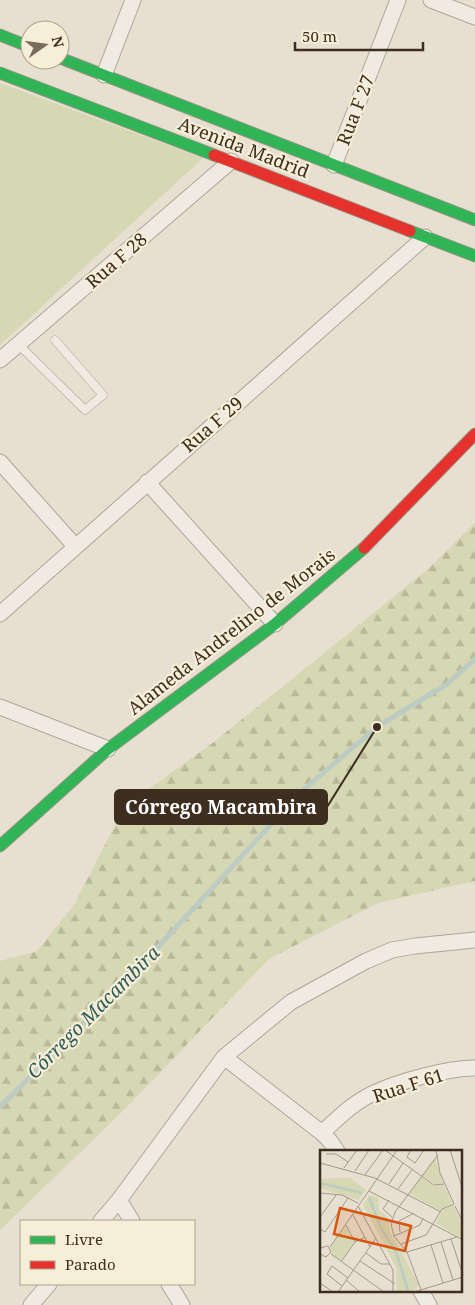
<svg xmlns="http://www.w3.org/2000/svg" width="475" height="1305" font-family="'Noto Serif',serif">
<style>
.grass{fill:#d6d7b3}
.forest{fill:url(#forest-firs)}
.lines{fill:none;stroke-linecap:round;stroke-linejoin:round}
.stream{stroke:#bcccc2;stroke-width:5}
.lane-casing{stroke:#ada599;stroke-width:9}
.street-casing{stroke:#ada599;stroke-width:17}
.fast-casing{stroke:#9c958a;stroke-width:13}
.jam-casing{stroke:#9c958a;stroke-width:13}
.lane{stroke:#efebe3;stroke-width:8}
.street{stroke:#efebe3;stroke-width:15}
.fast{stroke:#30b455;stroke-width:11}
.jam{stroke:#e5322d;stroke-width:11}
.labels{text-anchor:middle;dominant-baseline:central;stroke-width:4.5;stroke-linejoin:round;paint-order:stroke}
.street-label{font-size:18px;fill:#3d2e20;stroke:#f7eed8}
.water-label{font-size:19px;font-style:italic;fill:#2f5d5a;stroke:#f7eed8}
.inset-river{fill:none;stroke:#bcccc2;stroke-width:2.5}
.inset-road{fill:none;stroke:#a3998a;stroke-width:1}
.view{fill:#d7550e;fill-opacity:0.15;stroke:#d7550e;stroke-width:2.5}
.inset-edge{fill:none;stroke:#3d2e20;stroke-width:2.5}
.leader{fill:none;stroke:#3d2e20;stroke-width:2}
.callout-dot{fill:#3d2e20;stroke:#f7eed8;stroke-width:2}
.callout{fill:#3d2e20;stroke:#3d2e20;stroke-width:2}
.callout-label{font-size:19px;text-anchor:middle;font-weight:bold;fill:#fff}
</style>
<defs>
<pattern id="forest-firs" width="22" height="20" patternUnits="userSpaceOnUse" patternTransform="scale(1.25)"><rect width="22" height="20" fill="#d6d7b3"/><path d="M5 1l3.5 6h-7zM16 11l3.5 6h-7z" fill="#b9b99a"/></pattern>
</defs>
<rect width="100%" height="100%" fill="#e7e0d1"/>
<path class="grass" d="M0,83L203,158L0,345Z"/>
<path class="forest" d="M475,523V881L378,903L269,959L124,1110L0,1230V961L37,951L74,905L125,806L214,742L428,569Z"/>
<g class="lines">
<path class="stream" d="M0,1107L133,974L301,792L377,727L447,684L475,659"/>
<g class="lane-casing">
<path id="lane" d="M18,344L85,410L103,395L55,340"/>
</g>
<g class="street-casing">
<path id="street" d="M431,0L475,17
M104,75L133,0
M334,165L398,0
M0,360L231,161
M0,462L75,546
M147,482L275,624
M0,614L425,237
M0,707L108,749
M224,1057L322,1133L330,1141L337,1151
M322,1133C338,1118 354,1102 374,1093C400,1081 447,1068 475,1068
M119,1200L132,1221
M101,1221L119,1200L224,1057L291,1002L366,961L392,950L415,946L475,940
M169,1284L182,1305
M421,1291L429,1305
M31,1305L49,1284"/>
</g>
<g class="fast-casing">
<path id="fast" d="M0,35L30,47
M60,58L475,220
M0,73L214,155
M410,231L475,256
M0,846L108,749L275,624L364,548"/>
</g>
<g class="jam-casing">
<path id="jam" d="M214,155L410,231
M364,548L475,434"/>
</g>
<use href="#lane" class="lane"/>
<use href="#street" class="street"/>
<use href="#fast" class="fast"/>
<use href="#jam" class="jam"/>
</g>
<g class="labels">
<g class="street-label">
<text transform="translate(355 110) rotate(-69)">Rua F 27</text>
<text transform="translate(244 147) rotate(21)">Avenida Madrid</text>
<text transform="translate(116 260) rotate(-41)">Rua F 28</text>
<text transform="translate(212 424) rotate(-41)">Rua F 29</text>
<text transform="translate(231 631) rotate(-38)">Alameda Andrelino de Morais</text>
<text transform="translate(408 1085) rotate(-18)">Rua F 61</text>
</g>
<g class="water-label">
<text transform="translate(93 1012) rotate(-45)">Córrego Macambira</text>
</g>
</g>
<g transform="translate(320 1150)">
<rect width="142" height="142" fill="#e7e0d1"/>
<path d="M101,27L114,36L124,35L132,53L120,60L89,44ZM133,55L142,76V89L116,73L124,58ZM25,75L34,92L21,111L13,105L10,97Z" fill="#d6d7b3"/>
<path d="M16,28H30L46,40L38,50L0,38V29ZM49,45L58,47L59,60L68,68L70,82L99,135L94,140L77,142L76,117L43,55Z" fill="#d6d7b3"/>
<path d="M115,7L117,15L123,33L115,34L102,25Z" fill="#d6d7b3"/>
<path class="inset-river" d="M0,33L42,43M49,47L61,78L76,102L88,140"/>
<path class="inset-road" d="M65,0L114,35L124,34M91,0L87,7L95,13L104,0M116,0L120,23L134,54M130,0L143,40M6,4H16L28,12M0,13L55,28L121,62M24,18L37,0M35,21L49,0M45,25L63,0M69,34L83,13M78,39L92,20M49,41L143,90M0,43L22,45L38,53M69,50L63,59L72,67M38,56L73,120V142M135,56L143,73M33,65L50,97M0,67L16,45M26,75L35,92M0,79L5,82L28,48M80,82L79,71L94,63M74,86L100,75L103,68M131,89L143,125M121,92L133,130M81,94L106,85L122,59L134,54M111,95L123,133M10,97L77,0M0,98L8,96L11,102L6,107L0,104M87,102L137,87M46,103L61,114H70M11,104L64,142M40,111L75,134M21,112L35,92L45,87M26,130L40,142M0,133L13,142M22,136L7,124L12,116L28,128M101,140L87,102L74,86L71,74L75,62L118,5M18,142L56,88M94,142L143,127"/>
<path class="view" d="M20,58L91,76L85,101L14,84Z"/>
<rect width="142" height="142" class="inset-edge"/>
</g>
<path class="leader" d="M377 727L327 807"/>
<circle class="callout-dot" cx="377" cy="727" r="5"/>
<rect class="callout" x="115" y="790" width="212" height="34" rx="5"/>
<g class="callout-label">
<text x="221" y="814">Córrego Macambira</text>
</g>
<rect x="20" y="1220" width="175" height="65" fill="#f7eed8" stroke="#ada18e"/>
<rect x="30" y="1236" width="25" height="8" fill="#30b455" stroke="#ada18e"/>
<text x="65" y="1245" font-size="15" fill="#3d2e20">Livre</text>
<rect x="30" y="1261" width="25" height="8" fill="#e5322d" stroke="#ada18e"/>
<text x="65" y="1270" font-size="15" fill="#3d2e20">Parado</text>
<g transform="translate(45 45) rotate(76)"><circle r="24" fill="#f7eed8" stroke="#ada18e"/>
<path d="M0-4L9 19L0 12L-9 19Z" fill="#786c5e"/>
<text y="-8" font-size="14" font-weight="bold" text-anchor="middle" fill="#3d2e20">N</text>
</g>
<path d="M295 42v8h128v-8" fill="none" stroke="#3d2e20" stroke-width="2.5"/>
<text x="302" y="42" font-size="15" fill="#3d2e20" stroke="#f7eed8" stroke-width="4" paint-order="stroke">50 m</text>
</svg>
